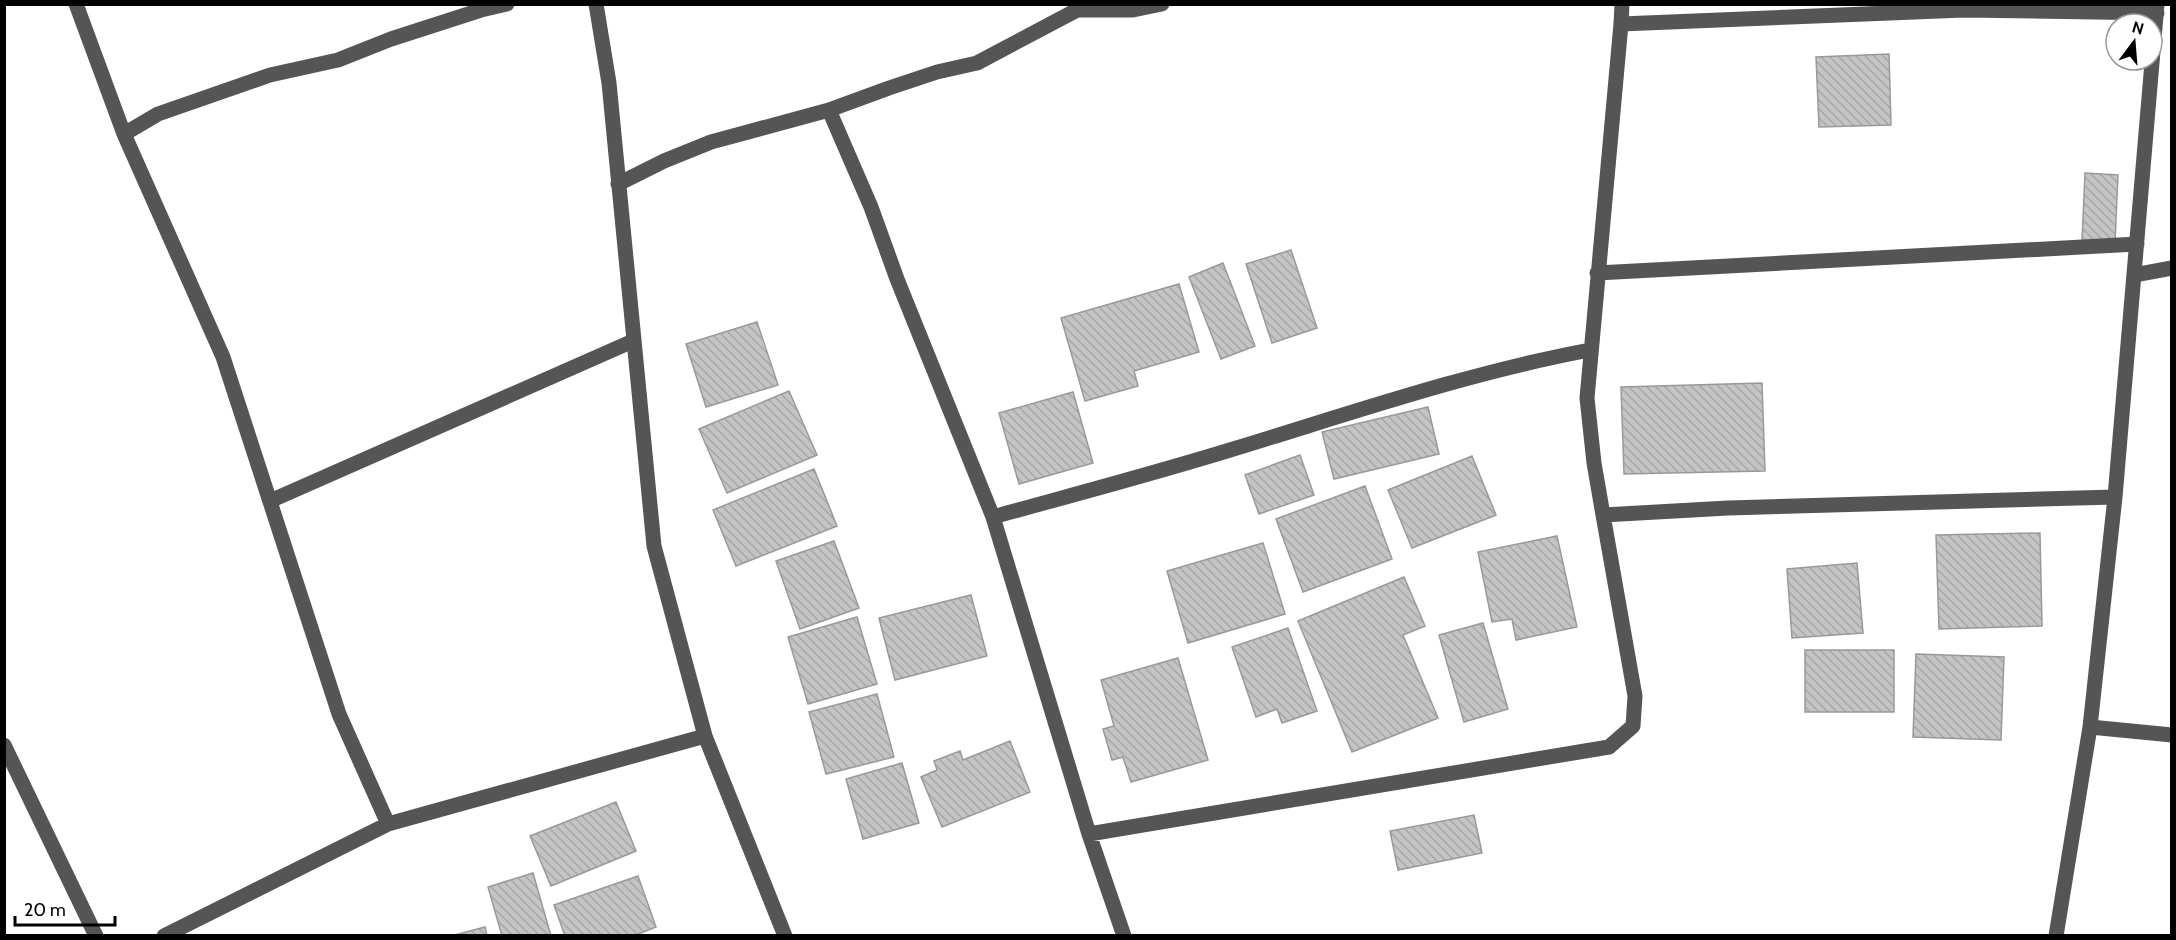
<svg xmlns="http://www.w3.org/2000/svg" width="2176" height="940" font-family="Cabin,sans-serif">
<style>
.building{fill:url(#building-back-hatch);stroke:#999;stroke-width:1.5}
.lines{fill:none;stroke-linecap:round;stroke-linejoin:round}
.minor{stroke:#555;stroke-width:15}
</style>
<defs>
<pattern id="building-back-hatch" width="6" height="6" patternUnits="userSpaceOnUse" patternTransform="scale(1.5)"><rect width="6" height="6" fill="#c4c4c4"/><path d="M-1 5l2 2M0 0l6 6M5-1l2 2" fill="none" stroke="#a7a7a7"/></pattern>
</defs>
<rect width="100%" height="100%" fill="#fff"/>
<path class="building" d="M1889,54L1891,125L1819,127L1816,57Z
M2085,173L2118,175L2115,243L2082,241Z
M1291,250L1317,328L1272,343L1246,264Z
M1223,263L1255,346L1221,359L1189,277Z
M1179,284L1199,352L1134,371L1138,386L1085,401L1061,318Z
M757,322L778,385L706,407L686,344Z
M1762,383L1765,471L1624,474L1621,387Z
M789,391L817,455L727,493L699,429Z
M1073,392L1093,463L1019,484L999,413Z
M1428,407L1439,454L1334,479L1322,432Z
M1300,455L1314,495L1259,514L1245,475Z
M1472,456L1496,515L1412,548L1388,490Z
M814,469L837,526L736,566L713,510Z
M1365,486L1392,559L1303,592L1276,519Z
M2040,533L2042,626L1939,629L1936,535Z
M1557,536L1577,627L1516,640L1512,619L1492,622L1478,552Z
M834,541L859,608L800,629L776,561Z
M1263,543L1285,614L1188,643L1167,571Z
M1857,563L1863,633L1792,638L1787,569Z
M1404,577L1425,626L1403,635L1438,718L1352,752L1298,621Z
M971,595L987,656L895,680L879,618Z
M857,617L877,684L808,704L788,637Z
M1483,623L1508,709L1464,722L1439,635Z
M1288,628L1317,711L1282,723L1277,709L1256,717L1232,647Z
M1805,650H1894V712H1805Z
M1916,654L2004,657L2001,740L1913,737Z
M1178,658L1208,760L1131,782L1123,757L1112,760L1103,729L1114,726L1101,680Z
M877,694L894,757L826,774L809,712Z
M1010,741L1030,792L942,827L921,777L937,770L934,761L960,751L963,760Z
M902,763L919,823L863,839L846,779Z
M616,802L636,851L551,886L530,836Z
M1474,815L1482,853L1398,870L1390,831Z
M533,873L551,936H502L488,887Z
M638,876L656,927L633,936H565L554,905Z
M485,927L487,936H451Z"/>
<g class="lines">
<path class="minor" d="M76,4L124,134L223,357L339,714L388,824
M596,4L609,83L654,546L705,736L785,936
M1622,4L1621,24L1587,398L1594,463L1603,515L1728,508L2115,497
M1621,24L1964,10L2157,13
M829,110L871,207L897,279L993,517L1089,834L1124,936
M124,134L158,114L270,75L338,60L391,39L481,10L507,4
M618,184L664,161L711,142L829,110L889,88L937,72L977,63L1077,10H1133L1162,4
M1597,273L2137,244
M2134,275L2172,268
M270,501L633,341
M993,517C1072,495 1152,474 1230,450C1349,414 1467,373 1590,350
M2090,727L2172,735
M4,745L96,936
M1089,834L1609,747L1633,726L1635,696L1603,515
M164,936L388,824L705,736
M2056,936L2090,727L2115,497L2157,4"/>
</g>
<rect width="2176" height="940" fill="none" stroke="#000000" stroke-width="12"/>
<g transform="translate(2134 42) rotate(16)"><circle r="28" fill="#ffffff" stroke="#999999" stroke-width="1.5"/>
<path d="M0-4.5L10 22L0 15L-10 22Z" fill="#000000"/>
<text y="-9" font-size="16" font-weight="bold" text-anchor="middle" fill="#000000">N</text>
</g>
<path d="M15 916v9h100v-9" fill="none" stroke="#000000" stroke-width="3"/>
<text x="24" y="916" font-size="18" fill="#000000" stroke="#ffffff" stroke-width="4.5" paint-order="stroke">20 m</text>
</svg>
